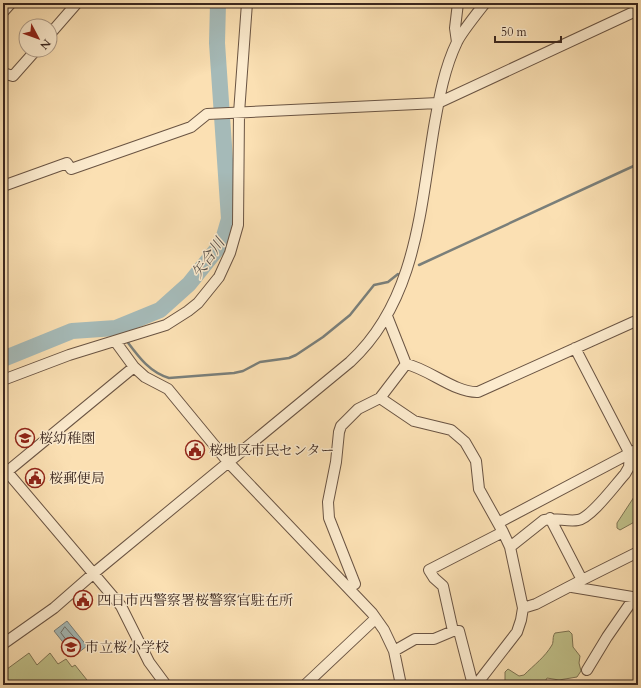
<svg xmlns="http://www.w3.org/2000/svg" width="641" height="688" font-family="Cardo,'Noto Serif JP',serif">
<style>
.green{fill:#c1c28b;stroke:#7e7454}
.water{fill:#a5bab8;stroke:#7a7f7a}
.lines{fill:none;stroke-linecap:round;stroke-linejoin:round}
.shore{stroke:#70706b;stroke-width:1}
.stream{stroke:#7a7f7a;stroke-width:2.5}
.river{stroke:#a5bab8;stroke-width:16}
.minor-casing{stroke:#6a5443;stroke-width:12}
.minor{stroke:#fcebce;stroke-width:10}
.labels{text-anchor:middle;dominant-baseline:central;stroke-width:3;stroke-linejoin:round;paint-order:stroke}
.poi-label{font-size:14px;fill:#3a261e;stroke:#fcebce;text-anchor:start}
.water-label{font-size:15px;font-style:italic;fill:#5a524c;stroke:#fcebce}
</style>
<rect width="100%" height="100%" fill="#fbe0b3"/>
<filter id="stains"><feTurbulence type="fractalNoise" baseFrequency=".005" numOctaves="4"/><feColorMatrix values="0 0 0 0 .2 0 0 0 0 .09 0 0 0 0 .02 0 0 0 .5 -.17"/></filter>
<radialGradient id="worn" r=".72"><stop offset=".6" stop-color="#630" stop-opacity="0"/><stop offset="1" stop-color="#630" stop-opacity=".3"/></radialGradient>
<path class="green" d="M638,487V520L620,530L617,528V523L634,497Z
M569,631L572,634L573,647L580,656L579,663L581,671L577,677L559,680L547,678L543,685H502L505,680V672L508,669L519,676L524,675C534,665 545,657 552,645C554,641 552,637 555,633Z
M29,653L37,665L50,653L58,664L66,659L72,667L75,665L91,685H3V672Z"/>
<path class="water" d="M67,621L87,646L74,656L54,631Z"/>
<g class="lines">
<path class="shore" d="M65,627L80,644L76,650L73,649L61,633Z"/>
<path class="stream" d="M419,265L638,164
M116,328L123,336
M126,340C138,356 149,372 169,378L234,373L243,371L260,362L289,358L296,355L323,337L350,315L374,285L388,282L398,274"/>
<path class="river" d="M3,359L72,331L116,328L160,310L189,284L222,243L229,219L217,43L218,3"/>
<g class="minor-casing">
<path id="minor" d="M3,12L11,3
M50,34L77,3
M457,42L455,28L458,3
M3,73L13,76L36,50
M3,186L67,163L71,169L191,127L207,114L438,103L638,10
M115,341L134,367L145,377L168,389L229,463L372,613L384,630L394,651L401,685
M406,364C429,369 455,393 478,392L638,320
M3,380L69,355L166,325L188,311L198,303L219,277L230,253L238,225L239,113L247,3
M380,398L414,421L451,430L465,442L476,461L479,489L503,532L510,547L523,608L521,620L517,632L476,685
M3,467L121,606L149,662L166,685
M3,475L134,367
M498,523L638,449
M510,547L544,520C555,517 567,522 578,520C591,518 615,485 625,474L629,467L630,454L575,348
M582,580L638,552
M355,584L329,518L328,502L336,462L339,432L341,426L358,409L380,398L406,364L387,316
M572,587L638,598
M523,608L536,604L582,580L550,518
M453,631L443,586L434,578L429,570L503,532
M3,644L54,608L94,573L350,362C416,301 420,211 434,127C439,99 444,69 457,42C461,33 478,12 485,3
M394,651L415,639H434L453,631H459L473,685
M587,670L607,637L634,598
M305,685L375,619"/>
</g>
<use href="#minor" class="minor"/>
</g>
<defs>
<g id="school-ring" transform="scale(1)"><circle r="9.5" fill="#fcebce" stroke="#8f2418" stroke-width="1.5"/><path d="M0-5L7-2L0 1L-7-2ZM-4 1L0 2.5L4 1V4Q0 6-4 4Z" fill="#8f2418"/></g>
<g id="civic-ring" transform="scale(1)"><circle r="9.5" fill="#fcebce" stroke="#8f2418" stroke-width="1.5"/><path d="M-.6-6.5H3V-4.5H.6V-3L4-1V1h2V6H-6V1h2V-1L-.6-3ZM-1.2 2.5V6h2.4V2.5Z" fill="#8f2418"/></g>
</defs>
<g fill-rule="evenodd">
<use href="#school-ring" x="25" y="438"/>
<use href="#civic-ring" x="195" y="450"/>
<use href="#civic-ring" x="35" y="478"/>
<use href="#civic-ring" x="83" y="600"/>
<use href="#school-ring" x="71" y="647"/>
</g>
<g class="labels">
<g class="poi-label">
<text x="39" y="438">桜幼稚園</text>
<text x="209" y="450">桜地区市民センター</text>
<text x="49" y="478">桜郵便局</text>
<text x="97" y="600">四日市西警察署桜警察官駐在所</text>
<text x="85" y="647">市立桜小学校</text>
</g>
<g class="water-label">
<text transform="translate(208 258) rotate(-55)">矢合川</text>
</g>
</g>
<rect width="641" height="688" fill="none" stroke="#fbe0b3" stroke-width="16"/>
<rect x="4" y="4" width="633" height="680" fill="none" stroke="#3a261e" stroke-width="2"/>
<rect x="8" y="8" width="625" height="672" fill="none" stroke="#3a261e"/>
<g transform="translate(38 38) rotate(131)"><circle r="19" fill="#fcebce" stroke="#ae9c88"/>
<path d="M0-3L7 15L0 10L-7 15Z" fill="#8f2418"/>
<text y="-6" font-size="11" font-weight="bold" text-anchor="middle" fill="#3a261e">N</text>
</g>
<path d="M495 36v6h66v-6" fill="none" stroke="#3a261e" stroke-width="2"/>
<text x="501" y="36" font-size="12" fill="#3a261e" stroke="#fcebce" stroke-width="3" paint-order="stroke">50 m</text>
<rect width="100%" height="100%" filter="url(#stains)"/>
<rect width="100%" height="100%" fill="url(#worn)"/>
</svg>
